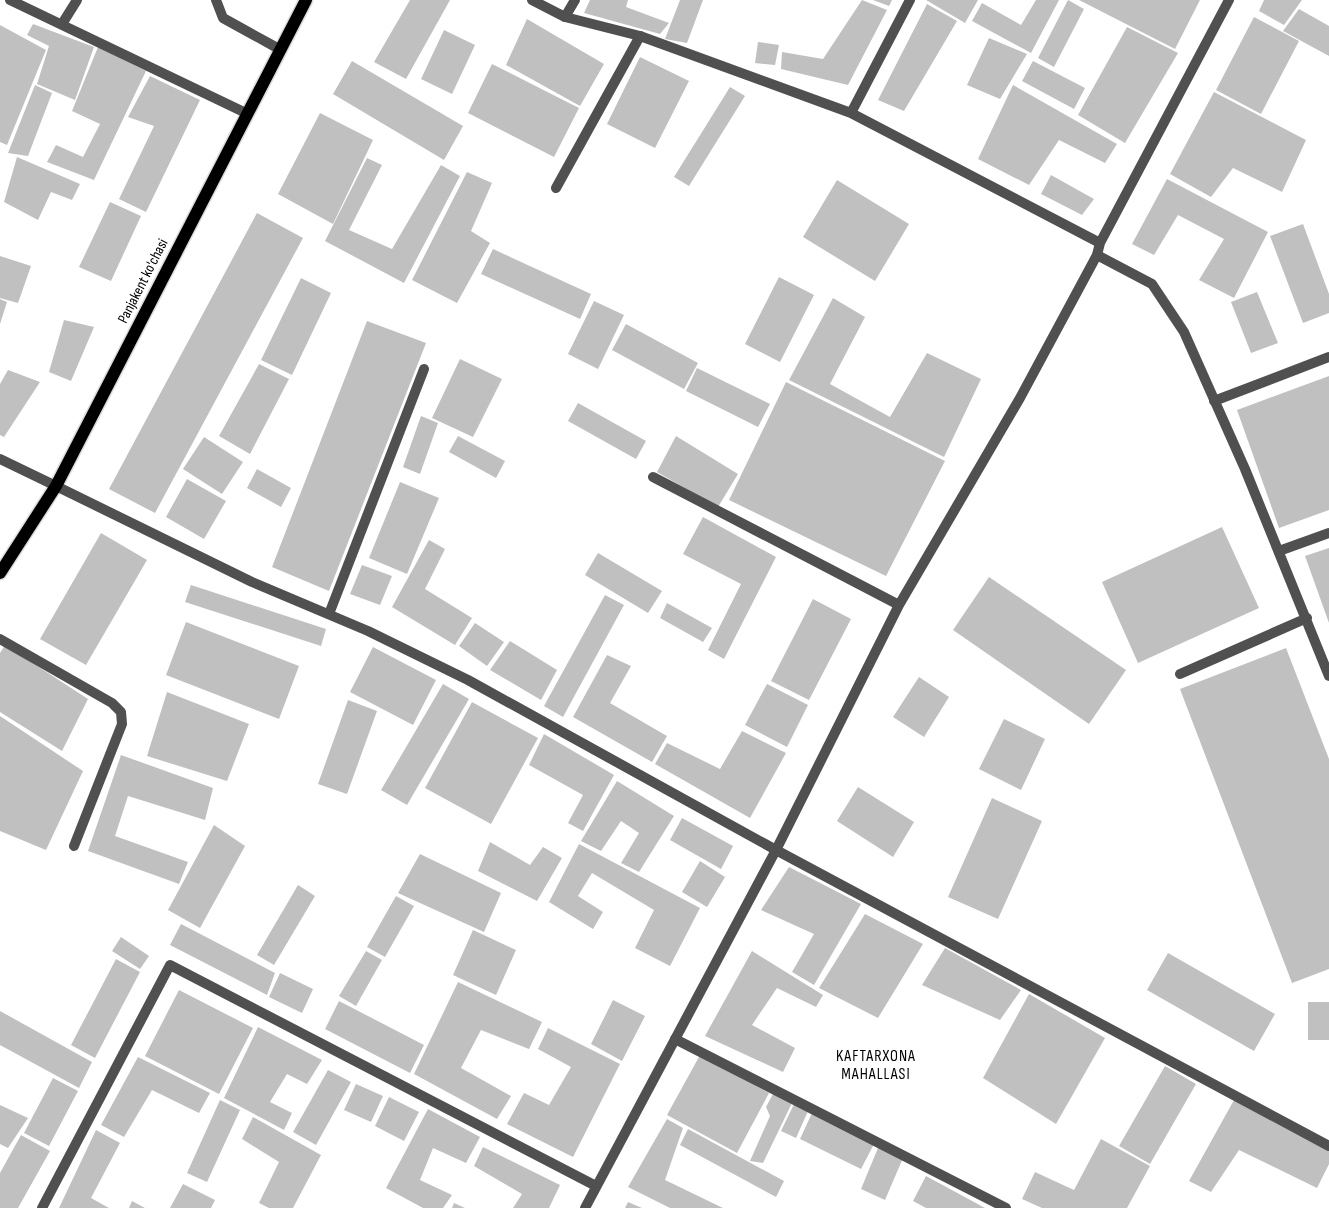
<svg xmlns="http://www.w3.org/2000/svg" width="1329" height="1208" font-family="'Sofia Sans Condensed',sans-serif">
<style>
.building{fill:#c0c0c0}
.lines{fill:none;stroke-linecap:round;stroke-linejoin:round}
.primary-casing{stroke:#dbdbdb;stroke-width:15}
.lane{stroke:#505050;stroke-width:10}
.street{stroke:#505050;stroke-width:10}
.primary{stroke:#000;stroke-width:12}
.labels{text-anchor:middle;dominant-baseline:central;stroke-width:4;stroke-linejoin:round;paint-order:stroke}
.street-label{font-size:15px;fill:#000;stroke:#fff}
.neighbourhood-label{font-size:16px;letter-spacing:1px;fill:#000;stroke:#fff}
</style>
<rect width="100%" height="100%" fill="#fff"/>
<path class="building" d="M410,0H450L406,79L374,62Z
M590,0H628L626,7L669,23L660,34L584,13Z
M680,0H703L687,43L665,39Z
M862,0L887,10L848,85L781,69L782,52L823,59Z
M873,0H892L889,6Z
M926,0H978L965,23Z
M1036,0H1059L1031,53L972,21L982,3L1021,25Z
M1068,0L1084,9L1054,67L1038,58Z
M1079,0H1200L1175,49Z
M1264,0H1302L1284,25L1259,11Z
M927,4L957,21L904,111L878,100Z
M1299,9L1329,26V56L1283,31Z
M1254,17L1299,41L1261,114L1216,90Z
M527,19L604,64L580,106L506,65Z
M33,24L94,47L75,100L37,84L49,46L27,35Z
M0,25L46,50L7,145L0,142Z
M1127,27L1178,53L1125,143L1078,115Z
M444,30L475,45L452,94L421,79Z
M989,38L1027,54L1000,99L967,85Z
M758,42L779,45L775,65L755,63Z
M98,47L146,71L94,180L47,162L56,145L83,157L100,124L72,111Z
M640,57L689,81L655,148L607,124Z
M352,61L463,126L444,160L333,94Z
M1033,61L1085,88L1074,109L1022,81Z
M492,64L579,108L554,157L468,113Z
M150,76L200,100L146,212L119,199L154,126L128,117Z
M35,85L52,93L28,156L8,153Z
M1013,85L1117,144L1105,163L1059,140L1029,185L978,159Z
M730,87L745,96L689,186L674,177Z
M1214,92L1306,140L1282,192L1233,168L1211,197L1170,174Z
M320,113L373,140L333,224L278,194Z
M17,157L80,184L72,200L51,192L38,220L4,202Z
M367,158L382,165L349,230L392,249L441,165L460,176L404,283L325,241Z
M467,172L492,183L471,231L490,243L457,303L412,280Z
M1051,175L1094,199L1082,215L1041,194Z
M1167,179L1268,232L1234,298L1199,280L1224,239L1178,215L1154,255L1132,244Z
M837,180L909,224L875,281L803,237Z
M110,202L141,216L111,281L79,267Z
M257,213L303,238L155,513L109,489Z
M1303,224L1329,294V313L1303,323L1270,236Z
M493,249L591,294L580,319L481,274Z
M0,256L31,266L18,303L0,298Z
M779,277L814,295L780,362L745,344Z
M301,278L331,293L292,375L261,360Z
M1257,292L1278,343L1251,353L1231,302Z
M833,298L865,317L830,384L890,417L927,353L981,379L944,457L789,380Z
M0,299L7,302L0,324Z
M594,301L624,315L598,369L568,354Z
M64,320L94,327L71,381L49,372Z
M367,321L426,343L329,591L272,567Z
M626,324L698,363L684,389L612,350Z
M460,359L502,379L473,437L432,418Z
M259,364L289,379L250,454L219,436Z
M697,368L770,404L758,427L686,391Z
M8,370L40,382L4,437L0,435V384Z
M1329,376V510L1279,528L1237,410Z
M786,382L945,461L886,576L729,500Z
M578,403L646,441L636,459L568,421Z
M421,416L438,423L420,474L403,467Z
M458,436L505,461L496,478L449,452Z
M676,436L738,474L718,507L657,472Z
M204,437L243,462L222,494L183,469Z
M257,469L291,488L281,507L247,488Z
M187,479L226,501L204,539L166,517Z
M400,482L439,498L407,574L369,558Z
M703,517L776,557L724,659L708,650L741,584L683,554Z
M1222,527L1259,608L1138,663L1102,582Z
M101,533L147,560L86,665L40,639Z
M429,540L445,549L425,589L472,618L455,645L392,607Z
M1329,548V623L1305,556Z
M598,553L662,591L648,613L585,575Z
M362,565L392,576L380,605L350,594Z
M989,577L1126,670L1089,724L953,630Z
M191,585L326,629L321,646L185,602Z
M605,595L624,605L563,717L544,706Z
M813,599L851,619L809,700L771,681Z
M667,603L712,628L703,642L660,618Z
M186,622L299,666L279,719L166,675Z
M475,623L504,642L487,666L459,646Z
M510,641L557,670L541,700L490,670Z
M5,645L88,699L62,751L0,712V653Z
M373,647L436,680L413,725L350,692Z
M1286,648L1329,759V969L1292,983L1180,689Z
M607,655L631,666L610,703L667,736L652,762L573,717Z
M919,677L949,697L924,737L893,717Z
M443,684L469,699L407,805L381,790Z
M767,684L808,705L787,747L745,725Z
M167,692L249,724L227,781L147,756Z
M348,700L377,711L347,794L318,784Z
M472,702L538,738L491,824L425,788Z
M0,716L83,771L46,850L0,831Z
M1004,719L1045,739L1021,790L979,769Z
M742,731L786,753L750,818L655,764L667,743L720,769Z
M544,734L614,775L583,831L568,823L583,795L529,765Z
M121,755L213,788L205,820L128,796L115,836L188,862L179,884L88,851Z
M617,781L674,816L639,872L621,863L639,833L621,821L601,851L581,841Z
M858,787L914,822L893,857L837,821Z
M992,798L1042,821L998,919L948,897Z
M682,818L733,846L721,869L670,840Z
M214,825L245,846L200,928L168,910Z
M490,842L530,865L543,847L562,858L537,901L478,871Z
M579,844L700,908L670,966L635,948L654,910L592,873L578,896L603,912L593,929L549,902Z
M420,854L501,893L484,932L398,893Z
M700,861L725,877L707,907L682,892Z
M789,867L861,904L814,985L792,972L814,934L761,910Z
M298,885L315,896L274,965L257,955Z
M396,896L414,906L385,957L367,947Z
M865,914L923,944L878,1018L819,988Z
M181,924L275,973L267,995L170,945Z
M473,930L516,950L496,995L453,975Z
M121,937L149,956L140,969L112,951Z
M945,948L1021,990L1000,1020L922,985Z
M366,951L382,960L356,1006L339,996Z
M752,951L823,995L816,1007L777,988L752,1025L795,1048L783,1072L705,1036Z
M1168,953L1275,1014L1254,1051L1147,990Z
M116,959L140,972L95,1058L71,1045Z
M280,973L313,989L302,1013L269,997Z
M458,982L542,1022L529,1049L481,1030L461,1068L511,1096L497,1119L414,1074Z
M179,990L253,1028L219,1094L145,1056Z
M1029,994L1105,1038L1056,1124L983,1078Z
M613,1000L645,1016L622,1061L591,1044Z
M339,1001L424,1045L410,1073L325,1029Z
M1308,1002H1329V1040H1308Z
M0,1011L92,1062L79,1088L0,1045Z
M258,1027L322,1060L307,1084L287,1074L270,1102L292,1113L284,1130L224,1098Z
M548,1028L620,1064L573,1157L507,1124L524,1093L549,1105L571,1067L538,1049Z
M700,1055L769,1093L737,1153L667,1115Z
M138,1057L210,1093L199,1113L152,1090L124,1137L101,1125Z
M1165,1066L1196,1084L1150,1164L1119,1146Z
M328,1070L351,1082L316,1145L293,1132Z
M53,1078L78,1091L49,1146L24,1133Z
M356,1084L383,1096L371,1122L344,1110Z
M774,1092L792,1103L763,1163L750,1161L770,1116L766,1107Z
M389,1097L419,1112L404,1141L375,1126Z
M220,1100L240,1110L207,1182L187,1173Z
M1234,1100L1329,1148V1164L1317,1188L1239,1150L1211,1192L1189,1181Z
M795,1102L809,1109L796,1138L781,1131Z
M0,1105L28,1118L8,1148L0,1144Z
M428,1109L480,1137L466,1163L433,1148L420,1180L452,1195L443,1208H423L386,1188Z
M812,1113L874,1144L861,1169L800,1139Z
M253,1117L321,1155L293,1208H269L259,1203L279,1162L242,1139Z
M667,1119L683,1128L665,1180L723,1208H670L628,1187Z
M688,1129L784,1181L776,1197L680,1145Z
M96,1130L120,1143L91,1198L109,1208H59Z
M21,1135L50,1151L18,1208H0V1173Z
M1101,1139L1150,1166L1127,1208H1042L1022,1199L1035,1172L1074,1190Z
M483,1147L560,1185L549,1208H513L522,1194L474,1166Z
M878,1148L903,1158L885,1200L861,1189Z
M926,1176L985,1208H926L913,1201Z
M183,1184L215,1200L211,1208H170Z
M132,1201L145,1208H129Z
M628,1202L642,1208H625Z
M454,1203L465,1208H452Z"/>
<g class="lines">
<g class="primary-casing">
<path id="primary" d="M0,573L56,486L306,0"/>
</g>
<path class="lane" d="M216,0L223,18L281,50
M565,17L575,0
M62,24L77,0
M556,188L640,36
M1097,255L1152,284L1184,332L1245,469L1329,676
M1214,401L1329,357
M56,486L252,582L368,631L468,680L776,850L1329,1146
M1279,551L1329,533
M329,614L424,369
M0,639L112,703L121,712L122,724L74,846
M1180,674L1307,618
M675,1039L1006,1208"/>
<path class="street" d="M10,0L248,114
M532,0L565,17L640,36L851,113L1100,243
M851,113L910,0
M0,459L56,486
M653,477L899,605
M42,1208L170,965L596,1186
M585,1208L776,850L899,605L1020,398L1097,255L1100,243L1229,0"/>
<use href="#primary" class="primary"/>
</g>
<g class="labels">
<g class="street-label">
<text transform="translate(143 281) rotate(-63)">Panjakent ko'chasi</text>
</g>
<g class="neighbourhood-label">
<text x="876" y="1056">KAFTARXONA<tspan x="876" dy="18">MAHALLASI</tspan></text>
</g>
</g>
</svg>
